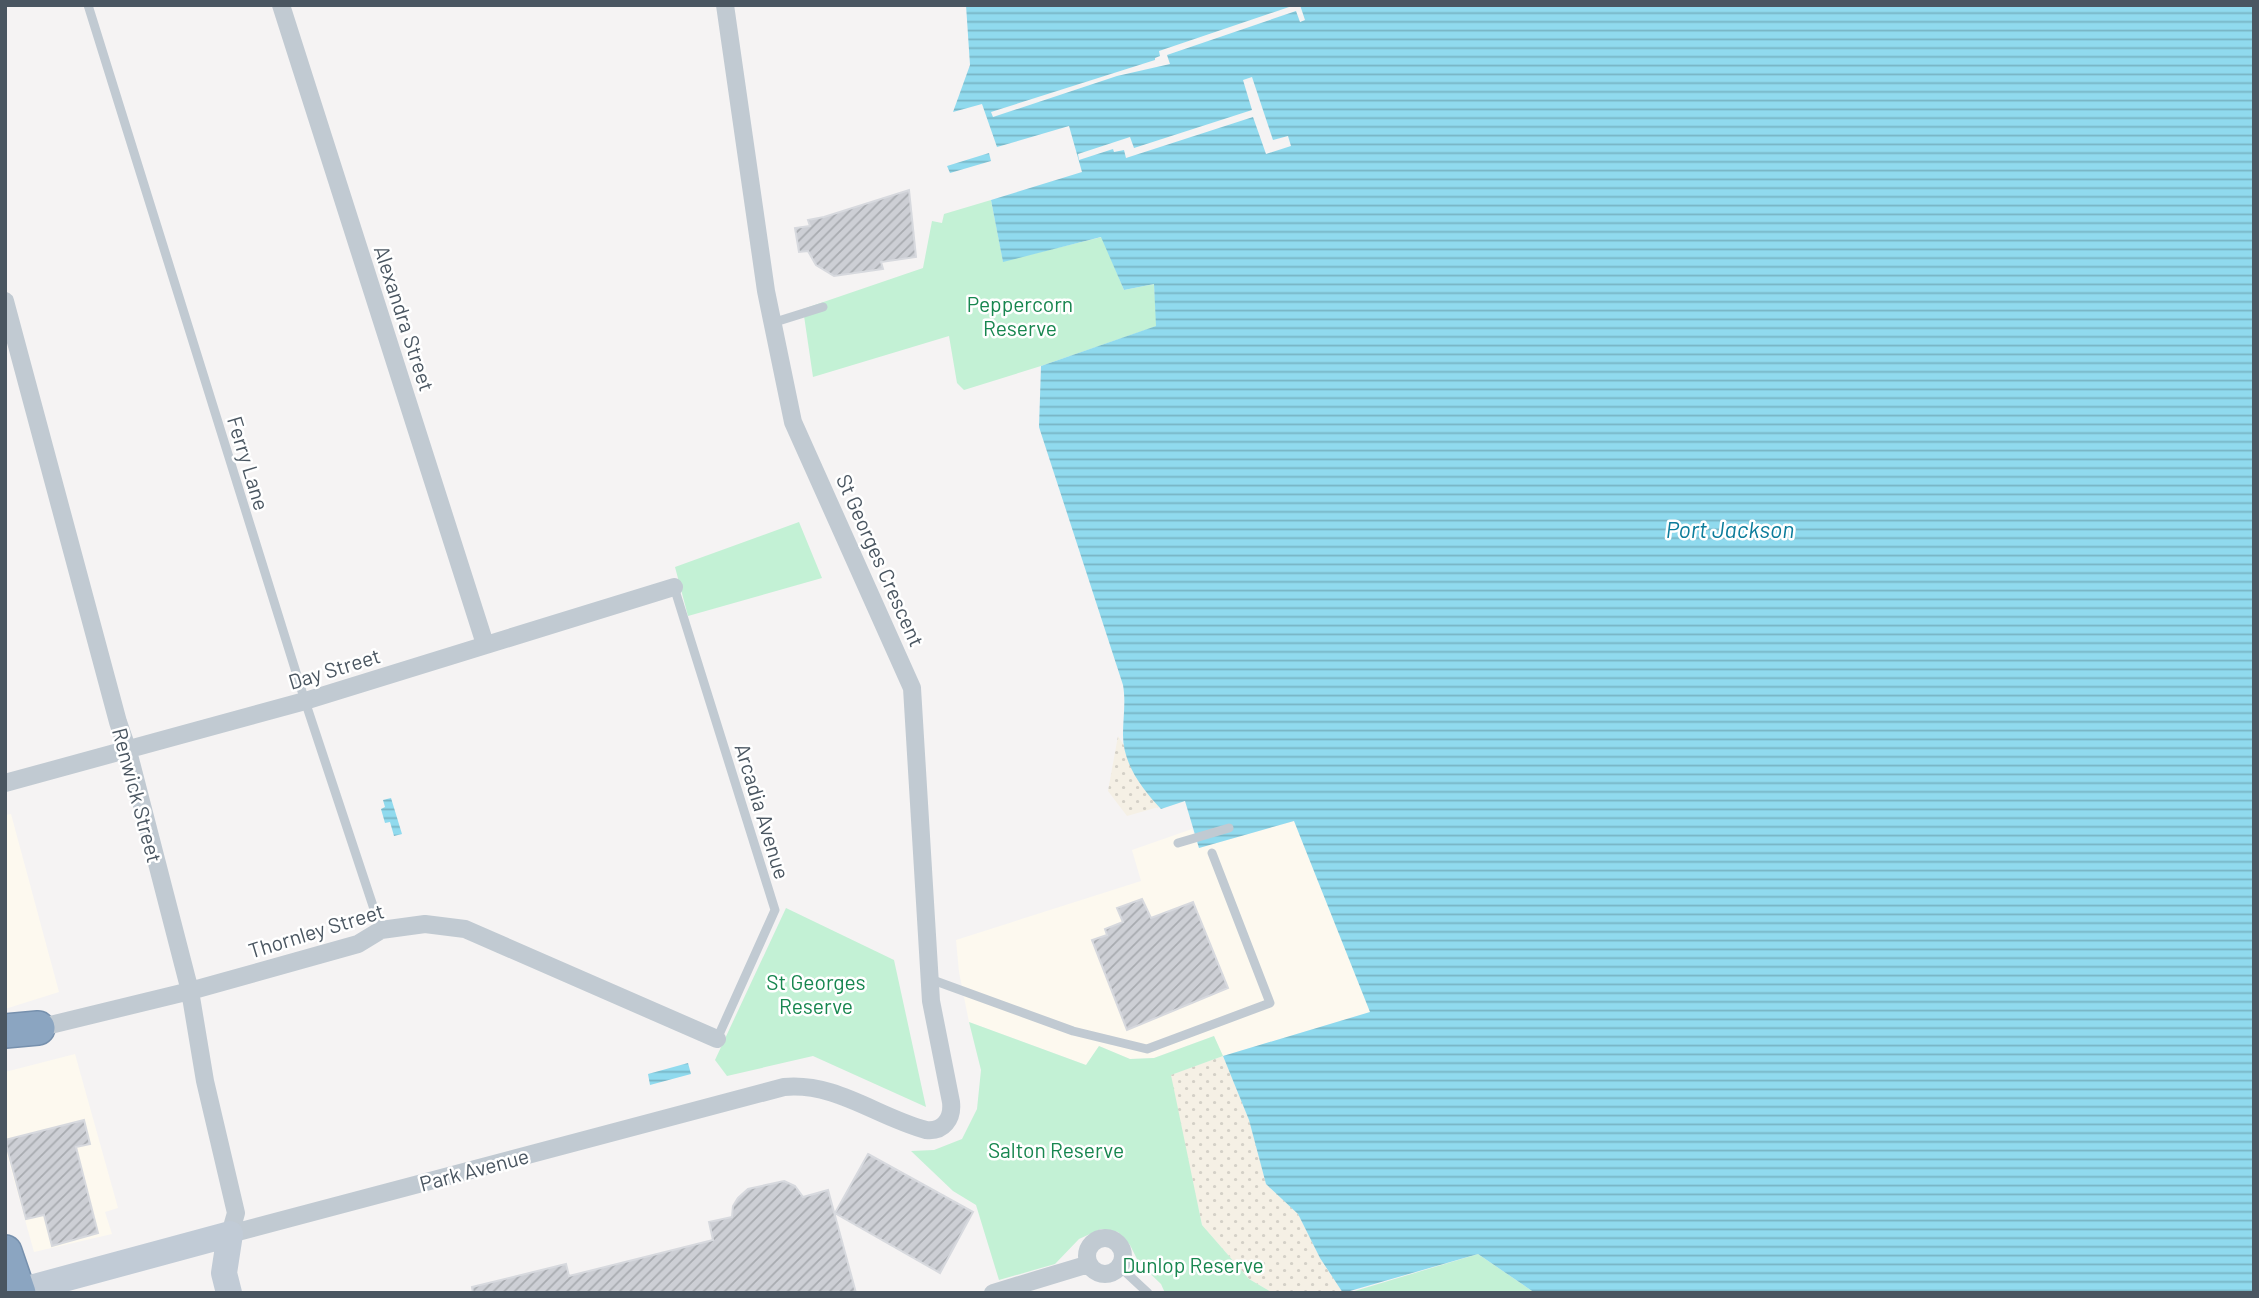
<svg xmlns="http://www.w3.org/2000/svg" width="2259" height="1298" font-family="Barlow,sans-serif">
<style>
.commercial{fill:#fdf9ef}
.sand{fill:url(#sand-dots)}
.park{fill:#c3f1d5}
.water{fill:url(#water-rules)}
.pier{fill:#f5f3f3}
.building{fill:url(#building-hatch);stroke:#d7d9de;stroke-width:2}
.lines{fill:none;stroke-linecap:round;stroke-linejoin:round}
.highway-casing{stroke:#7690ad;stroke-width:36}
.lane{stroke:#c1cad2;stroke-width:9}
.street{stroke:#c1cad2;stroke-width:18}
.secondary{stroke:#c1cbd6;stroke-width:26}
.highway{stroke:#8ba5c1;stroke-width:33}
.labels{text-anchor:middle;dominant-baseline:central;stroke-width:5;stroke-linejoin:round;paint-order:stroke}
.park-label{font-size:21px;fill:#17864f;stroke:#fff}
.street-label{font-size:21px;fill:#4a5661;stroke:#fff}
.water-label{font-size:23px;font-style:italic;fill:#0c7c9b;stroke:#fff}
</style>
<defs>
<pattern id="sand-dots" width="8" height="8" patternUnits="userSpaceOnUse" patternTransform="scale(1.75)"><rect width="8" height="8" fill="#f5f0e5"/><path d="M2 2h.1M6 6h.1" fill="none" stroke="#d4d0c7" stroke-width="1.8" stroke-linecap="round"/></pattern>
<pattern id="water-rules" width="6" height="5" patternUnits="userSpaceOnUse" patternTransform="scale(1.75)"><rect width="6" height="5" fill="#90daee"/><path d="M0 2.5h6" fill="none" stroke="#78b4c4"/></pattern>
<pattern id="building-hatch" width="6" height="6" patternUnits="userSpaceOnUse" patternTransform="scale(1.75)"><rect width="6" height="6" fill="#cdcfd5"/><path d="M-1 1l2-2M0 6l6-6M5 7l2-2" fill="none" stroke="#a8abb0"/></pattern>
</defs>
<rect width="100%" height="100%" fill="#f5f3f3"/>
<path class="commercial" d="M11,814L59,992L5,1009V815Z
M1294,821L1371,1012L1223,1056L1214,1036L1154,1058L1130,1059L1099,1046L1086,1065L969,1022L959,972L956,940L1141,881L1132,850L1192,829L1199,848Z
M75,1054L118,1208L105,1212L112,1234L34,1252L5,1148V1072Z"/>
<path class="sand" d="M1118,736L1162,806L1127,816L1108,791Z
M1223,1056L1249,1120L1266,1184L1298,1214L1320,1258L1343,1293H1273L1249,1279L1202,1225L1170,1075Z"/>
<path class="park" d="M991,200L1003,261L1102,237L1124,290L1154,284L1157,326L1041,366L964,390L957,383L949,336L813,377L803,309L923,268L932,221L942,223L944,214Z
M799,522L822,578L688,616L675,567Z
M786,908L894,960L926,1107L813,1056L727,1076L715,1060Z
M969,1022L1086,1065L1099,1046L1130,1059L1154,1058L1214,1036L1223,1056L1171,1075L1202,1225L1249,1279L1273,1293H1165L1161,1284L1139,1263L1130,1245L1118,1232L1101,1229L1079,1239L1055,1264L999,1280L976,1205L953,1191L911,1151L934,1150L962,1139L977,1109L981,1070Z
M1478,1254L1535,1293H1348Z"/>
<path class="water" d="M966,5H2254V1293H1535L1478,1254L1343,1293L1320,1258L1298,1214L1266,1184L1249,1120L1223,1056L1370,1012L1294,821L1199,848L1185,801L1161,809C1142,789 1123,764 1123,735C1123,718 1126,702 1123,685L1039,427L1041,366L1156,326L1154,284L1124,290L1101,237L1003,262L991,200L1082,172L1069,126L997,147L982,104L953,112L970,65Z
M989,153L991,161L950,173L947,166Z
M391,798L402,834L394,836L390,822L385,823L381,809L385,807L383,800Z
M688,1063L691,1074L650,1085L648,1074Z"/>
<path class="pier" d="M1295,5H1300L1305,20L1300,22L1296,11L1167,55L1170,64L1117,76L993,117L991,112L1155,60V58L1160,56L1159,51Z
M1252,77L1273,140L1288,136L1291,146L1266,154L1253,117L1126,158L1124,150L1114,152L1113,149L1079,160L1078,154L1130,137L1134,148L1252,110L1243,80Z"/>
<path class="building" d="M909,190L916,257L881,262L883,269L834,276L816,265L808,251L799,252L795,228L810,226L808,220L824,217Z
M1142,899L1151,918L1193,902L1228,988L1127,1030L1092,940L1107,935L1105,929L1123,922L1117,908Z
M84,1120L90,1144L76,1147L98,1233L52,1246L44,1215L26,1219L5,1140Z
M868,1154L973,1212L940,1273L835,1213Z
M784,1181L795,1186L803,1197L828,1190L856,1293H473L472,1287L566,1264L569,1276L713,1240L709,1222L732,1217L733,1206L738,1198L748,1189Z"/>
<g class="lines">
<g class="highway-casing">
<path id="highway" d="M5,1031L38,1028
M5,1252L19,1293"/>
</g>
<path class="lane" d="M88,5L305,701L381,930
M772,323L823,307
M674,587L775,910L717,1039
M1178,843L1229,828
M930,979L1073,1031L1147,1049L1270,1003L1212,853
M1120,1267L1148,1293"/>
<path class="street" d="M281,5L485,644
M5,301L118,722L128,751L190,991L205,1081L236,1213L230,1234
M5,783L305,701L674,587
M38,1028L190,991L358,944L381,930L425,924L465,929L717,1039
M230,1234L784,1087C836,1082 877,1117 926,1130C943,1132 953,1119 951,1102L931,1001L912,688L793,422L766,291L725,5
M1087 1256a18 18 0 1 1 36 0a18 18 0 1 1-36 0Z
M993,1293L1089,1264"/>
<path class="secondary" d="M12,1293L230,1234L224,1273L229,1293"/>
<use href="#highway" class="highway"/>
</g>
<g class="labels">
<g class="park-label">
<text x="1020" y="303">Peppercorn<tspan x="1020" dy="24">Reserve</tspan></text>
<text x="816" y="981">St Georges<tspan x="816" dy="24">Reserve</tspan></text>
<text x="1056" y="1149">Salton Reserve</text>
<text x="1193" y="1264">Dunlop Reserve</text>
</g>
<g class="street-label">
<text transform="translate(405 318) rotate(72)">Alexandra Street</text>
<text transform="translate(249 463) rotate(73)">Ferry Lane</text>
<text transform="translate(881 560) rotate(66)">St Georges Crescent</text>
<text transform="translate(334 668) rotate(-17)">Day Street</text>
<text transform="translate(138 795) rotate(75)">Renwick Street</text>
<text transform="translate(763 811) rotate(73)">Arcadia Avenue</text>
<text transform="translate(316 930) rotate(-17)">Thornley Street</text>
<text transform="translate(474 1169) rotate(-15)">Park Avenue</text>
</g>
<g class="water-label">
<text x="1730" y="529">Port Jackson</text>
</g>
</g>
<rect width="2259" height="1298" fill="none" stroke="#4a5661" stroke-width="14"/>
</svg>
